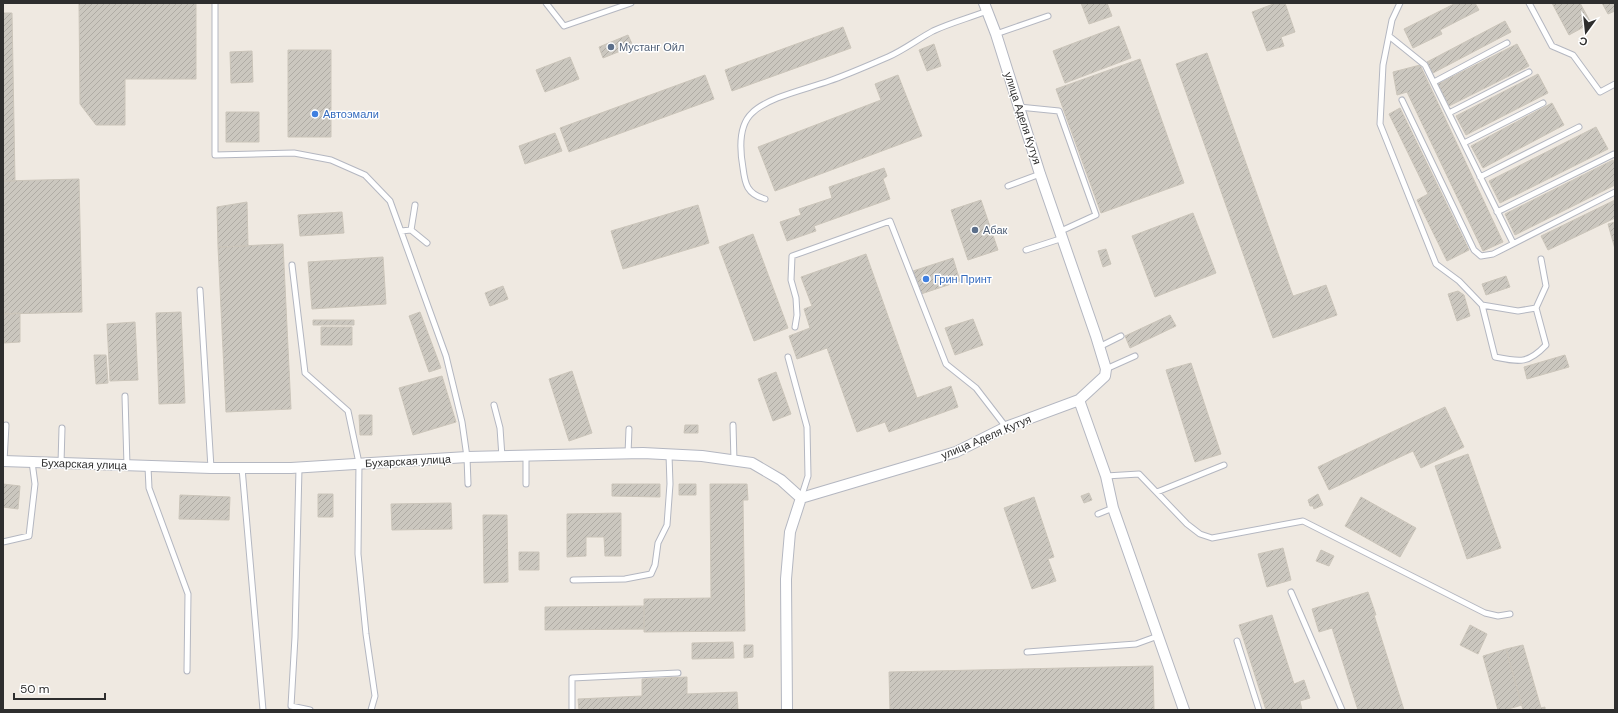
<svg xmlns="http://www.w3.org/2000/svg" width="1618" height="713" font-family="'DM Sans',sans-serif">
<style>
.building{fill:url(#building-hatch);stroke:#cbc5ba}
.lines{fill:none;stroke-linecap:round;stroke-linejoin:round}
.lane-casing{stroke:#b4b7c1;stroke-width:7}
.street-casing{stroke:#b4b7c1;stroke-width:12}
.lane{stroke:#fff;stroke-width:5}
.street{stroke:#fff;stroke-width:10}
.service-dot{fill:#5c6f8a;stroke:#fff;stroke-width:1.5}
.shop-dot{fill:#3f7fe0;stroke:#fff;stroke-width:1.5}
.labels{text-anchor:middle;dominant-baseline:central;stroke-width:3;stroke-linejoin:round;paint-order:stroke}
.service-label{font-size:11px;fill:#4e5e75;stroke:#fff;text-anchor:start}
.shop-label{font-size:11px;fill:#366cbe;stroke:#fff;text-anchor:start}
.street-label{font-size:11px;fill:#2e2e2e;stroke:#fff}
</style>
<defs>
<pattern id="building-hatch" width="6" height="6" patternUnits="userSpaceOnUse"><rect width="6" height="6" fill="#cbc7bf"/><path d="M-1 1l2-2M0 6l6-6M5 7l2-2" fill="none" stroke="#afaba4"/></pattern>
</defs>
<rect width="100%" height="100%" fill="#efe9e1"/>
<path class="building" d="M79,3H196V79H125V125H96L80,104Z
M1081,3H1107L1112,16L1089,24Z
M1276,3H1285L1295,32L1281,37L1284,46L1267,51L1252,12Z
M1456,3H1475L1479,10L1440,30L1442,34L1413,48L1404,29Z
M1552,3H1580L1591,23L1569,35Z
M1602,3H1615V11L1608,14Z
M3,13H12L15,181H3Z
M1505,21L1511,32L1433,73L1427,62Z
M1119,26L1131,58L1065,83L1053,51Z
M843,27L851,48L732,91L725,70Z
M628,35L633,46L603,58L599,47Z
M934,44L941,66L927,71L919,50Z
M1517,44L1529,66L1449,106L1438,84Z
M288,50H331V137H288Z
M252,51L253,82L231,83L230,52Z
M1207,53L1293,296L1326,285L1337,315L1273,338L1176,64Z
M570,57L579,79L545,92L536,70Z
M1140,59L1184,183L1101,213L1056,89Z
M1420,65L1503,242L1483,251L1407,92L1397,95L1393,72Z
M1538,74L1548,93L1466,135L1456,116Z
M705,75L714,99L569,152L560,128Z
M898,75L922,136L775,191L758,147L881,100L875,84Z
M1552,103L1564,125L1483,168L1471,146Z
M1400,108L1469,250L1447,261L1417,200L1428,194L1389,114Z
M226,112H259V142H226Z
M1596,127L1608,149L1500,203L1489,181Z
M555,133L562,151L525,164L519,146Z
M1613,160L1615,165V185L1515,235L1505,214Z
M884,168L887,176L883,179L890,199L814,226L816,231L787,241L780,222L801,215L799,209L832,198L829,187Z
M79,179L82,312L3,314V181Z
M981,200L998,250L968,260L951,210Z
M1615,200V218L1548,250L1541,236Z
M247,202L248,246L218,247L217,207Z
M698,205L709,243L623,269L611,231Z
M342,212L344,233L300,236L298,215Z
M1193,213L1216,273L1155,297L1132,236Z
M1615,222V249L1608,224Z
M753,234L788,328L754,341L719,247Z
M283,244L291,409L226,412L218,247Z
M1106,249L1111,264L1103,267L1098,251Z
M866,254L917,398L951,386L958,407L889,432L885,422L857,432L827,348L797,359L789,336L810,328L804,309L812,306L801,277Z
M383,257L386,304L312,309L308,262Z
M953,258L960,281L921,294L913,271Z
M1506,276L1510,287L1486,295L1482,284Z
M503,286L508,299L490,306L485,293Z
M1458,291L1464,295L1470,316L1457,321L1448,294Z
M181,312L185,403L159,404L156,313Z
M420,312L441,368L429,372L409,316Z
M20,313V342L3,343V314Z
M1170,315L1176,326L1130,348L1125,336Z
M973,319L983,345L955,355L945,328Z
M313,320H354V325H313Z
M135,322L138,380L110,381L107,324Z
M321,327H352V345H321Z
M94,355H106L108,383L96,384Z
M1565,355L1569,367L1527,379L1524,367Z
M1191,363L1221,454L1195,462L1166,370Z
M572,371L592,433L569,441L549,379Z
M776,372L791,414L773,421L758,379Z
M442,376L456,422L413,435L399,388Z
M1445,407L1464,447L1421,468L1413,451L1329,490L1318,467Z
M359,415H372V435H360Z
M685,425H698V433H684Z
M1468,454L1501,548L1467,559L1435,466Z
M3,484L20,486L18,509L3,507Z
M612,484H660V497L612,496Z
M679,484H696V495H679Z
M710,484H747L748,500H743L745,631L644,632V599L711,598Z
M1089,493L1092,500L1084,503L1081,496Z
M318,494H333V517H318Z
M1318,494L1323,505L1314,509L1313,506H1310L1308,500Z
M180,495L230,497L229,520L179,519Z
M1034,497L1054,557L1048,559L1056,581L1032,589L1004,508Z
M1361,497L1416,528L1400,557L1345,526Z
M451,503L452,529L392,530L391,504Z
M621,513V556H605L604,537H586V556L567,557V514Z
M483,515H507L508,582L484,583Z
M1283,548L1291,580L1267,587L1258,554Z
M1321,550L1334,556L1329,566L1316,561Z
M519,552H539V570H519Z
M1368,592L1376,615H1374L1404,710H1358L1332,628L1319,632L1312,609Z
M644,606V629L545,630V607Z
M1272,615L1294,684L1304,680L1310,698L1300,701L1302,710H1266L1239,625Z
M1470,625L1487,634L1478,654L1460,645Z
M733,642L734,658L692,659V643Z
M744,645H753V657L744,658Z
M1523,645L1541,708L1545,707V710H1523L1506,649Z
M1506,649L1522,705L1505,710H1498L1483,656Z
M1153,666L1154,710H890L889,672Z
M687,677V694L737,692L738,710H579L578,699L642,696V679Z"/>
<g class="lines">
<g class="lane-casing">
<path id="lane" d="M215,3V155L294,153L331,160L365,175L390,201L446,356L462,422L467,457L468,484
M546,3L564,26L631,3
M1400,3L1392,20L1383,65L1380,124L1436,264L1459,281L1482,305L1518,311L1536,308L1546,286L1541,259
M1529,3L1552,46L1573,55L1600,92L1615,84
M996,34L1048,16
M1389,36L1425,65L1513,243
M1434,82L1507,43
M1402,100L1474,250L1481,256L1493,254L1615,192
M1019,107L1059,111L1096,215L1061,231
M1449,113L1529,72
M1464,143L1543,103
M1480,177L1579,127
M1008,186L1040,174
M765,199C747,194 745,184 743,168C740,151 738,126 752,113C768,97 807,89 829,81C849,74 869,65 888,57C904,50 918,39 933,31C950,23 969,18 987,11
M1497,212L1614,154
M411,230L415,205
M401,231L411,230L427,243
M1026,250L1063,238
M292,265L305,373L348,411L359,463L358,554L366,634L375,696L371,710
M200,290L211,468
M1482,305L1495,357C1520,362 1528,364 1546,345L1536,308
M795,327L797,315L796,298L791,280L792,256L890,221L946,364L976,388L1006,427
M1099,347L1121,336
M788,357L807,427L808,476L801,498
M1106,369L1135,356
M125,396L127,466
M494,405L500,428L502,457
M733,425L734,461
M628,454L629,429
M526,456V484
M4,461L6,425
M61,463L62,428
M148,467L149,488L188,594L187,671
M242,468L263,710
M299,468L295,637L291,706L310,710
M1106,476L1139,474L1187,524L1200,534L1212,538L1303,521L1485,613L1498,616L1510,614
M1157,492L1224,465
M1098,514L1113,508
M3,542L29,536L35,484L32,462
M573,580L625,579L651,574L655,565L658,543L667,525L670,484L669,455
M1291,592L1342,710
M1237,641L1259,710
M1027,652L1136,644L1158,636
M572,710V678L678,673"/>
</g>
<g class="street-casing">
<path id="street" d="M1079,400L1106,476L1113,508L1184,710
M3,461L211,468H291L467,457L643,453L702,456L752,463L781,480L801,498
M801,498L956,452L1006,427L1079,400L1105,376L1106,369L1096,336L1040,174L996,34L984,3
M787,710L786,579L790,532L801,498"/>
</g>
<use href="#lane" class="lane"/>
<use href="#street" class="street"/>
</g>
<g class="service-dot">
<circle cx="611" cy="47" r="4"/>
<circle cx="975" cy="230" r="4"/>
</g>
<g class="shop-dot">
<circle cx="315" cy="114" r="4"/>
<circle cx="926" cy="279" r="4"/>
</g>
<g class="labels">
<g class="service-label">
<text x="619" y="47">Мустанг Ойл</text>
<text x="983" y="230">Абак</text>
</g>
<g class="shop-label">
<text x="323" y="114">Автоэмали</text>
<text x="934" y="279">Грин Принт</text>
</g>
<g class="street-label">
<text transform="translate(1023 118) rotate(72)">улица Аделя Кутуя</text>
<text transform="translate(986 437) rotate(-23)">улица Аделя Кутуя</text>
<text transform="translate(408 461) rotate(-3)">Бухарская улица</text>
<text transform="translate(84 464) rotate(2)">Бухарская улица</text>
</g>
</g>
<rect width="1618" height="713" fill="none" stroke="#2e2e2e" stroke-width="8"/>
<g transform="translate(1586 32) rotate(195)" stroke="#ffffff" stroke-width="3" paint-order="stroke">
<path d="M0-3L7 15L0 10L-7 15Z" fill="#2e2e2e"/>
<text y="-6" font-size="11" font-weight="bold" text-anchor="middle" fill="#2e2e2e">С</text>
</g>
<path d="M14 693v6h91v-6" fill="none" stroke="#2e2e2e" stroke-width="2"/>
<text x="20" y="693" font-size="12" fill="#2e2e2e" stroke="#ffffff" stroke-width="3" paint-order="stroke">50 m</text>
</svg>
